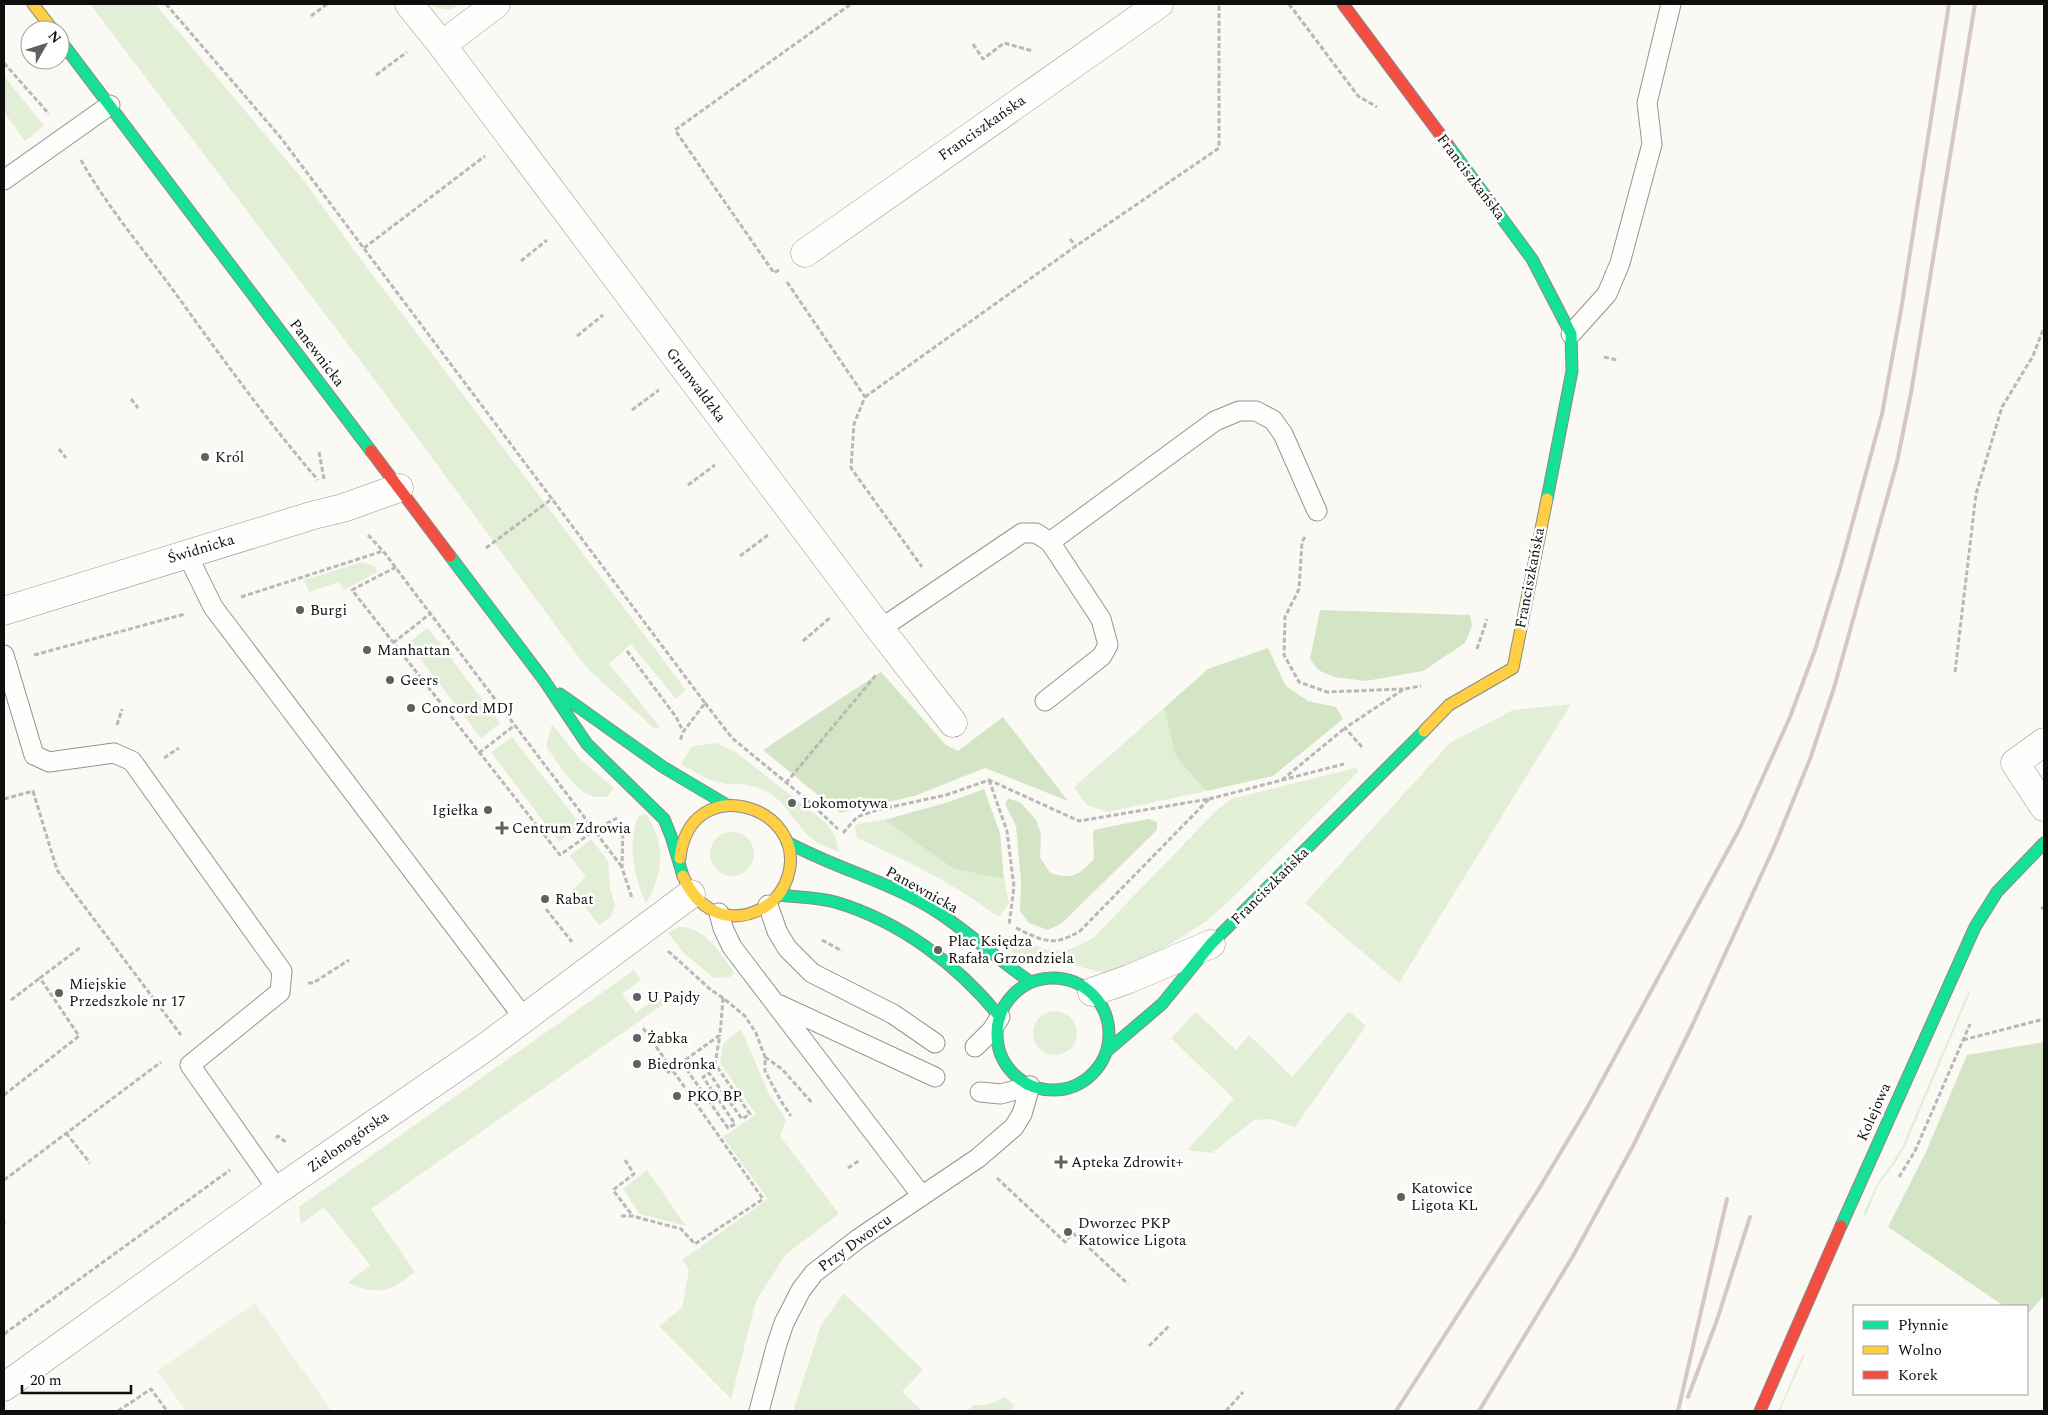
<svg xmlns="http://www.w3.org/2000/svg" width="2048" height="1415" font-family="Spectral,serif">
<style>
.green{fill:#e3eed6}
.forest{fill:#d4e5c5}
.pitch{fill:#ecf2df}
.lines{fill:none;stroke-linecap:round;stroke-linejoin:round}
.lane-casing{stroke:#949492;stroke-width:21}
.street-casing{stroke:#949492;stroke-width:29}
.fast-casing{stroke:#8b8a88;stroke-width:13}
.slow-casing{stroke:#8b8a88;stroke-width:13}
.jam-casing{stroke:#8b8a88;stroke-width:13}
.path{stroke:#b8b8b7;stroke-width:3;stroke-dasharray:5 2.5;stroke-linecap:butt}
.lane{stroke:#fefefd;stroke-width:19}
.street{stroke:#fefefd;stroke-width:28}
.fast{stroke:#16e098;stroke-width:11}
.slow{stroke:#ffcf43;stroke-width:11}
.jam{stroke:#f24e42;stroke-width:11}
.rail{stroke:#d5c7c6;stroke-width:4}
.poi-dot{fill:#61605e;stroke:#fff;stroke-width:2}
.labels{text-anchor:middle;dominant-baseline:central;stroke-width:5;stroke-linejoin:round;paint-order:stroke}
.street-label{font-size:15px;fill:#0e0e0e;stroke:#fff}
.poi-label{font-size:15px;fill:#0e0e0e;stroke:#fff;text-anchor:start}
</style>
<rect width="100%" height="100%" fill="#faf9f4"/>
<path class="green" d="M90,4H155L305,182L356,253L686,690L676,699L631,644L609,664L660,727L655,729L591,672L583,663L366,368Z
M431,4H460L450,10L437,8Z
M4,76L44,126L25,141L4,112Z
M362,562L375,566L377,572L344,590L339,582L309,592L304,580Z
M428,628L500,723L481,738L408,643Z
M1571,704L1399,983L1305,903L1450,743L1513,710Z
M1164,708L1176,757L1206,791L1108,812L1087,805L1074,787Z
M552,724L579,758L614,788L608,796C581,805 559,764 546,746Z
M512,737L581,825L559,842L491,752Z
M717,743L737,753L826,823L835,836L839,852L819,844L806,834L782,803L771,794L760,788L743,784H726L709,780L681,764L692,746Z
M1355,768L1359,771L1229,901L1205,922L1164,948L1123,971L1107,974L1059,961H1037L1014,953L1001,942L1005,937C1018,933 1028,943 1041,948C1060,955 1076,948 1093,938L1218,809L1231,799Z
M646,814C666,845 664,872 646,903C635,882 626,838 639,816Z
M884,820L954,869L1004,879L1009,903L1000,916L995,915C953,882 905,860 857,838L855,827L858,824Z
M710 854a22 22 0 1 1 44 0a22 22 0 1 1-44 0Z
M591,839L608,861L610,889L615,905L611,917L599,925L572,890L586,877L570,856Z
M678,927C706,926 719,953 735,973L730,977L714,978L683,952L668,933Z
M634,970L641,980L622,994L636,1013L655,999L658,1002L672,993L675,996L371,1209L415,1272C388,1292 380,1296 348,1283L370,1265L324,1207L301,1224L299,1207Z
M1968,992L1970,993L1905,1146L1894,1165L1879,1184L1865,1217L1863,1214L1878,1182L1893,1162L1903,1145Z
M1349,1011L1366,1026L1295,1127L1270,1119L1254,1120L1212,1153L1187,1150L1234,1099L1171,1038L1196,1012L1236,1050L1249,1035L1292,1077Z
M1033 1033a22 22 0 1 1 44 0a22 22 0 1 1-44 0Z
M741,1029L769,1094L786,1120L780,1136L839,1214L785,1255L756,1301L731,1399L659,1326L682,1308L689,1270L682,1260L768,1199L723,1137L756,1114L720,1063L723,1044Z
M647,1170L686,1226L640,1214L623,1189Z
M844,1293L923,1370L902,1392L922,1411H793L821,1325Z
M1805,1355L1780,1411H1778L1802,1356Z
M1005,1397L1015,1406L1010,1411H967L973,1405H987Z"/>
<path class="forest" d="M1320,610L1470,615L1472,626L1465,643L1423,671L1366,681L1334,677L1318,670L1310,659Z
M1268,648L1286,686L1308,701L1336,707L1343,719L1273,776L1206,791L1176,757L1164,708L1208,669Z
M881,672L946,745L958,751L1003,717L1068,801L985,768L914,796L840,813L763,750Z
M984,789L1000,833L1004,879L954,869L884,820L949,802Z
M1008,798L1021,803L1036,820L1041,834L1040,857L1050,873C1072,880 1079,875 1094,859L1093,836L1094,830L1148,819L1157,822V830L1062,923L1048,930L1029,923L1020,911L1021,881L1016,826L1005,804Z
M2044,1042V1295L2027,1315V1306H2004L1888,1227L1926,1152L1967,1055Z"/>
<path class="pitch" d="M255,1303L332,1411H186L157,1371Z"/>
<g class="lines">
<g class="lane-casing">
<path id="lane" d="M4,180L110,105
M1571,334L1607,294L1620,263L1652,144L1647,103L1671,4
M1050,542L1215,421L1239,411H1256L1273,420L1283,434L1317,511
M187,554L213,607L524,1018
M880,629L1022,533H1036L1050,542L1101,619L1108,645L1102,656L1045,701
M4,655L34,755L49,762L114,753L132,761L282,971L280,992L190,1065L278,1190
M768,905L777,931L787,948L812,973L893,1014L935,1043
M719,913L723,928L732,947L922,1196
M780,1005L935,1077
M975,1047L992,1030L1000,1017
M980,1092L1001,1094L1030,1086
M759,1411L776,1347L784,1323L801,1290L814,1273L858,1239L978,1158L1014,1127L1022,1114L1030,1086"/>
</g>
<g class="street-casing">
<path id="street" d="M409,4L442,45L496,4
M442,45L880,629L953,723
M805,253L1159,4
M4,611L314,515L343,508L399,488
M2044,742L2015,763L2044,807
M1092,992L1129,979L1211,944
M4,1387L278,1190L483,1049L691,894"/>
</g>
<g class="fast-casing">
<path id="fast" d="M60,40L371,451
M1448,145L1532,259L1571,334L1572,371L1547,499
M450,556L544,680L587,744L664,819L671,836L683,876
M560,694L663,767L727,805
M787,842C836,869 892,882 939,913C971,934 999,961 1031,982
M778,895C797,897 817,897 835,902C900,921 958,965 1000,1017
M997 1034a56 56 0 1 1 112 0a56 56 0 1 1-112 0Z
M1108,1050L1162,1004L1211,944L1424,731
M1841,1226L1975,927L1997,892L2044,843"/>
</g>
<g class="slow-casing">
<path id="slow" d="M33,4L53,30
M1424,731L1449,705L1513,668L1547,499
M680,858C690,769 809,806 788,876C784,889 775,901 763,908C728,927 697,909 683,876"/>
</g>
<g class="jam-casing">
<path id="jam" d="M1343,4L1448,145
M371,451L450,556
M1760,1411L1841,1226"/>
</g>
<path class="path" d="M166,4L281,138L705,703L683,732L680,741
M1289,4L1358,96L1377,107
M311,16L327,4
M973,44L983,59L1004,43L1033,51
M4,63L49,114
M376,75L407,52
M81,160C106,205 143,249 173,290C220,355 266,420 318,480
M1070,239L1076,246
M364,248L485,156
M521,261L547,240
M779,270L774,273L675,130L851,4
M787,282L865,397L854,424L851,468L922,567
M577,336L603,315
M1604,357L1617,360
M865,397L1076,246L1219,148V4
M131,399L138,408
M632,410L659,390
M59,449L66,458
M319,452L324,479
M688,485L715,465
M368,535L383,551L622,867
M1305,537L1302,542L1299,589L1285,617L1284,655L1299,682L1327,692L1403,689
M486,548L553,498
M740,556L768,535
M396,567L352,590L560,855L595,830L617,818
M241,597L383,551
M803,641L831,617
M393,643L431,613
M1477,649L1487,619
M627,651L676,717L683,731
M34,655L185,614
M1955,672L1976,494L2002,407L2033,356L2044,327
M705,703L732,738L805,798L838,829
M117,725L122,709
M1362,747L1345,728L1404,689L1421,686
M479,753L515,725
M164,758L179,748
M989,780L1007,831L1014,887L1009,925
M1282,780L1345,728
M786,783L876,675
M4,799L33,791L57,870L181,1035
M1209,799L1344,764
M623,826L622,868L632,898
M843,833L857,817L877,810L946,795L989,780L1079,821L1209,799L1080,931C1052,948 1041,940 1014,927
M2041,907L2044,909
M546,909L572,942
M822,940L842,951
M668,951L711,990L723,998L745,1016L756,1033L765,1057V1071L781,1101L791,1116
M308,983H313L349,960
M11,1000L40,978
M1963,1040L2044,1019
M765,1057L782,1069L813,1104
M682,1063L728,1128L735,1124L703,1077L709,1073L742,1119L750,1114L715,1064L720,1035
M667,1073L720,1035L723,998
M4,1095L79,1036L40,978L81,947
M66,1133L90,1163
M276,1138L278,1136L287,1143
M625,1160L634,1174L613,1190L632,1215
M848,1168L860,1160
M1899,1177L1915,1151L1970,1024
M997,1178L1065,1242L1073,1233L1128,1284
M4,1180L161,1062
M621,1216H632L681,1229L695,1244L763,1199L643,1028
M4,1223L5,1224
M4,1334L230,1170
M1149,1346L1169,1326
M118,1411L151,1389L167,1411
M1226,1411L1243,1392"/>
<use href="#lane" class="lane"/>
<use href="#street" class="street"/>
<use href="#fast" class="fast"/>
<use href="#slow" class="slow"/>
<use href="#jam" class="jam"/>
<path class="rail" d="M1688,1397L1717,1320L1750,1217
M1396,1411L1540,1187L1587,1108L1740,828L1790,717L1815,650L1841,565L1882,414L1901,310L1949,4
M1479,1411L1573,1256L1633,1146L1692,1026L1775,845L1810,759L1834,688L1897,462L1911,393L1975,4
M1678,1411L1727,1199"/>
</g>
<g class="poi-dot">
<circle cx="205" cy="457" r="5"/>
<circle cx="300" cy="610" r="5"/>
<circle cx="367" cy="650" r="5"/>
<circle cx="390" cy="680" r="5"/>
<circle cx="411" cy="708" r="5"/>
<circle cx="792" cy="803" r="5"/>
<circle cx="488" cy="810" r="5"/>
<path d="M499.5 820.5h5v5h5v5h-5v5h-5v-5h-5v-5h5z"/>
<circle cx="545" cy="899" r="5"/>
<circle cx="938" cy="950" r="5"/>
<circle cx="59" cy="993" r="5"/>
<circle cx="637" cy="997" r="5"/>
<circle cx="637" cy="1038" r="5"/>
<circle cx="637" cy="1064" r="5"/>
<circle cx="677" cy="1096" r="5"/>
<path d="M1058.5 1154.5h5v5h5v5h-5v5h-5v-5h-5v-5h5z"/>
<circle cx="1401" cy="1197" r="5"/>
<circle cx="1068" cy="1232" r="5"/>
</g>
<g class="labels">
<g class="street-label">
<text transform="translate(982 128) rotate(-35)">Franciszkańska</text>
<text transform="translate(1471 177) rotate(53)">Franciszkańska</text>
<text transform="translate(317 353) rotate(53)">Panewnicka</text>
<text transform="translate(696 385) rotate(53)">Grunwaldzka</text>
<text transform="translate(201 549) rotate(-17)">Świdnicka</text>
<text transform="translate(1530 578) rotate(-79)">Franciszkańska</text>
<text transform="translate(1270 886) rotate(-45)">Franciszkańska</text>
<text transform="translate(922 890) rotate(29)">Panewnicka</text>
<text transform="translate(1874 1112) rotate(-66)">Kolejowa</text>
<text transform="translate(348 1142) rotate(-35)">Zielonogórska</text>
<text transform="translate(855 1243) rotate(-36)">Przy Dworcu</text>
</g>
<g class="poi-label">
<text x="215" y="457">Król</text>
<text x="310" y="610">Burgi</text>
<text x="377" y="650">Manhattan</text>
<text x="400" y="680">Geers</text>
<text x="421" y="708">Concord MDJ</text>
<text x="802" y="803">Lokomotywa</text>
<text x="478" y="810" text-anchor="end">Igiełka</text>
<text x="512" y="828">Centrum Zdrowia</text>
<text x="555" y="899">Rabat</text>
<text x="948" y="941">Plac Księdza<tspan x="948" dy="17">Rafała Grzondziela</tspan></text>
<text x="69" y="984">Miejskie<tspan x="69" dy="17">Przedszkole nr 17</tspan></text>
<text x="647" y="997">U Pajdy</text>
<text x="647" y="1038">Żabka</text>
<text x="647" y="1064">Biedronka</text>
<text x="687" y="1096">PKO BP</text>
<text x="1071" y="1162">Apteka Zdrowit+</text>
<text x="1411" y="1188">Katowice<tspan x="1411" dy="17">Ligota KL</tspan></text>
<text x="1078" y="1223">Dworzec PKP<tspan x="1078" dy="17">Katowice Ligota</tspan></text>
</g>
</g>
<rect width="2048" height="1415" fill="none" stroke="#0e0e0e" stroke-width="10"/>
<rect x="1853" y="1305" width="175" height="90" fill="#ffffff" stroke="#9f9f9f"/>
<rect x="1863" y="1321" width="25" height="8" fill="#16e098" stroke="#9f9f9f"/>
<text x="1898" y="1330" font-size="15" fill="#0e0e0e">Płynnie</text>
<rect x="1863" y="1346" width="25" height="8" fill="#ffcf43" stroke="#9f9f9f"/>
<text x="1898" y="1355" font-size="15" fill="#0e0e0e">Wolno</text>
<rect x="1863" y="1371" width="25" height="8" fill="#f24e42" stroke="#9f9f9f"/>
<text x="1898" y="1380" font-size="15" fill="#0e0e0e">Korek</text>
<g transform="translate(45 45) rotate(51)"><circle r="24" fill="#ffffff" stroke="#9f9f9f"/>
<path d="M0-4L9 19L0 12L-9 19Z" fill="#61605e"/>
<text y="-8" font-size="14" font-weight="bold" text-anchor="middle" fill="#0e0e0e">N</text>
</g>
<path d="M22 1385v8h109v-8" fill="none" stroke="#0e0e0e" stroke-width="2.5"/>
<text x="30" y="1385" font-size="15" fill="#0e0e0e" stroke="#ffffff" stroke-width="4" paint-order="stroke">20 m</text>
</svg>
